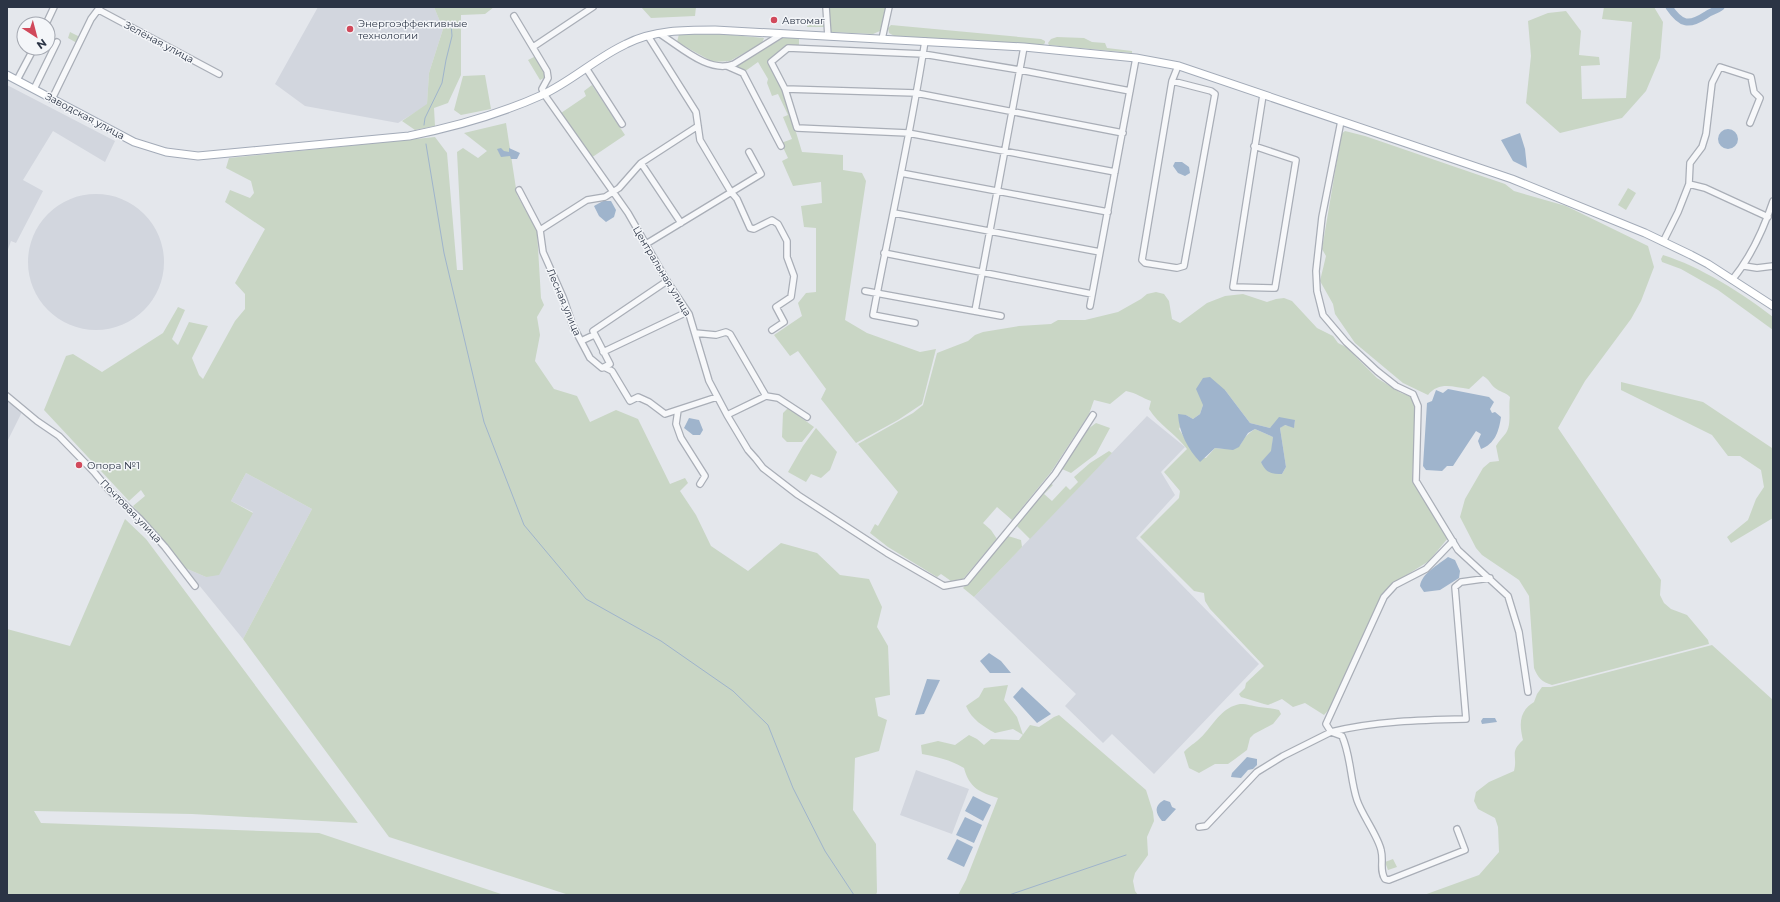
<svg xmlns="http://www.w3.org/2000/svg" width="1780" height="902" font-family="Montserrat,sans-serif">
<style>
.built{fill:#d2d6de}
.green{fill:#c9d6c5;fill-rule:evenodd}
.water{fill:#9fb4cc}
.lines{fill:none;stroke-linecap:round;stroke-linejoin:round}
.stream{stroke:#9fb4cc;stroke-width:1}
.river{stroke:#9fb4cc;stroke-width:7}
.minor-casing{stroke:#a9aeb7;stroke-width:8}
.major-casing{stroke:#a3abb8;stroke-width:9}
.minor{stroke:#f7f8fa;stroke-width:5.5}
.major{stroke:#fff;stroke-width:7}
.poi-dot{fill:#d1495b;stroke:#f4f6f9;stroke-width:1.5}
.labels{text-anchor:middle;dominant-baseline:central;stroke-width:3;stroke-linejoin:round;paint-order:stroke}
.poi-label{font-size:10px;fill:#2b3445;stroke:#f4f6f9;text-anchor:start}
.street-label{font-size:10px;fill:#2b3445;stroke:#f4f6f9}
</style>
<rect width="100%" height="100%" fill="#e4e7ec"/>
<path class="built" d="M318,7H434L443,29L429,73L427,105L398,123L305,106L275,84Z
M7,85L115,141L105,162L53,131L23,180L43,191L16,243L11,241L7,252Z
M28 262a68 68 0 1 1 136 0a68 68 0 1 1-136 0Z
M7,396L23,410L7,442Z
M1147,416L1185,447L1161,472L1175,495L1136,538L1259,664L1154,774L1112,734L1103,743L1065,706L1076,694L974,597Z
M246,473L312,509L243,639L185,568L206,577L253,512L231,501Z
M916,770L969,789L952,834L900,815Z"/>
<path class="green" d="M434,7H494L485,14L461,15V75L448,103L434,108L435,126L415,130L402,121L427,104L429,73L443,29Z
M641,7H696L695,16L651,18Z
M828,7H886L880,31L873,34L831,32L829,30Z
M1604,7H1654L1663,22L1660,58L1646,91L1622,118L1560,133L1526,103L1531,56L1528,21L1548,13L1566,11L1581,31L1579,55L1599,57L1600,65L1581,66L1582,99L1626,98L1632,22L1602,19Z
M825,20V27H807V21Z
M891,25L1041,39L1045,41V43L1042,46L896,37L889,33L888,28Z
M70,32L80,37L77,43L68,38Z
M679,34H721L764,38L762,43L730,61L713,62L677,42Z
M1057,37L1084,38L1092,42L1105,43L1107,48L1132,51V53L1049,45L1048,43L1051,39Z
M783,38H799V45L787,47L767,62L783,89L802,152L843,155V170L862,173L866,181L845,320L867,333L920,352L936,349L922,404L898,420L856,443L821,399L826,389L798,351L790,356L774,335L802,316L798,303L806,293L816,292V228L804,227L801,206L822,203L821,182L793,186L782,161L788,158L781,143L792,139L783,117L788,115L778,94L772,96L767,83L768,79L758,62L744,72L734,67Z
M536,56L545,71L544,78L540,80L528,60Z
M485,75L491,109L461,115L454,110L463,76Z
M592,85L625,135L591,158L561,113L586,96L584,91Z
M506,123L517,195L537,231L541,298L544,305L537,317L540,335L535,361L554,389L577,396L590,422L616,410L638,419L670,484L685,478L688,483L680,491L696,515L711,546L748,571L781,543L817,553L840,575L869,579L882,607L877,627L888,646L890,695L875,698L878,716L887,720L879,751L855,758L853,810L876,844L877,892L876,895H569L389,837L243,639L312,509L246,473L231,501L253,513L219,575L206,577L185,568L133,506L145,496L141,490L129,501L44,410L66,356L73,354L102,372L163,333L178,307L185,310L172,339L178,345L189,322L208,326L192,358L199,375L203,379L235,321L245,309V294L235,283L265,229L225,202L230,190L250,198L254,193L251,181L226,168L229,158L435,137L447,153L457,270H463L457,152L463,148L478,158L487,151L464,133Z
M1345,131L1365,136L1505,184L1514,191L1566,206L1648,246L1654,267L1641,301L1631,319L1585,381L1558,428L1661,580L1660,595L1664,603L1671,609L1687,615L1708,640L1709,644L1552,685C1542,682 1538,678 1534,668L1529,596L1519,580L1482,555L1476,548L1460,517L1465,499L1483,468L1490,462L1499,461L1496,446C1499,441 1502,438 1506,433C1512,424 1508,408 1510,397C1505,392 1500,392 1495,388C1490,384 1490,380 1483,376L1469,389C1453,387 1439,381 1428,395L1403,383L1355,343L1335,314L1333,304L1320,281L1326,256L1322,249L1340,142L1341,134Z
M1628,188L1636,193L1626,210L1618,205Z
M1663,255C1699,266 1744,294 1773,317V330L1718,290L1681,269L1662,262L1661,259Z
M1156,292L1164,294L1169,301L1172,319L1180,323L1207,303L1225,296L1243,294L1267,302L1276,299L1284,298L1292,301L1317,328L1333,336L1338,343L1346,347L1377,378L1401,393L1410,396L1413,399L1416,407L1412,481L1448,538L1429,561L1397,581L1386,590L1370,620L1332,706L1324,715L1305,703L1293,707L1282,699L1268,705L1264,704L1241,697L1239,694L1245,688L1246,683L1264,666L1210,609L1205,601L1204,593L1194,591L1140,537L1179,498L1180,491L1164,472L1187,449C1176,434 1159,425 1149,409L1151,401C1142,398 1137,393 1126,391L1110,404L1094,400L1089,414L1051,472L1012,520L997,507L983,523L991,530L997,539L963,579L951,581L941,574L937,577L888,547L870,533L875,524L878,526L898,492L858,444L913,413L923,405L937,353L968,341L975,335L983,332L1019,326L1051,324L1058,320H1085L1118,312L1141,299L1147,294ZM1225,390L1250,423L1270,428L1295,420L1294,427L1284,425L1280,428L1286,467L1282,474L1261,462L1272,451L1273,437L1255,429C1233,443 1250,452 1215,448L1206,458L1196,457L1179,429L1186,415L1193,419L1200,414L1203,405Z
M1621,382L1703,402L1772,448L1773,518L1731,543L1727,537L1748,520L1756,499L1764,487L1761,470L1740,456H1728L1712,435L1621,390Z
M788,408L814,427L802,442H787L782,437L783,413Z
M1096,423L1110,428L1096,454L1071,473L1062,469L1088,429Z
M816,428L837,452L830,470L821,478L811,474L806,482L788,472L803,446Z
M1109,451L1112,453L1030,539L1015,524L1050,483L1053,485L1044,494L1052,501L1066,486L1070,490L1078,482L1074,477L1090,463Z
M125,519L146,539L358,823L192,814L34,811L41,823L319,833L504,895H7V629L70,646Z
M1008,536L1021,540L1022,547L974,597L963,588Z
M1712,645L1773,700V895H1424L1479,875L1499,852L1498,827L1495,818L1478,809L1474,801L1476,792L1489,782L1514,771C1518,755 1509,753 1523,740C1519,724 1519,711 1534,702L1537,694L1542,687H1551Z
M1008,685L1004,700L1017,717L1023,735L1013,729L995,733C983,726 972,720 966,706L979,697L984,688Z
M1240,704C1249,704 1251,706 1259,707C1266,708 1273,708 1279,710L1281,714L1273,724L1254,734L1250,738L1247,750L1235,759L1228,764H1215L1199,773L1189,768L1184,752C1190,745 1199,741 1205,733C1215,722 1223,707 1240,704Z
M1059,715L1146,790L1153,812L1154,821L1147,837L1148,855L1135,873L1133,881L1135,891L1138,895H958L966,880L998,798C981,793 969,788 964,768C951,760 937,757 922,754L921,745L938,741L955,745L969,735L977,739L984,745L991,739L1019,740L1030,725L1039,727L1054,717Z
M1393,859L1397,867L1388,870L1385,862Z"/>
<path class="water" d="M1718 139a10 10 0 1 1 20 0a10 10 0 1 1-20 0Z
M1520,133L1525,149L1527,168L1513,161L1501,140Z
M501,148L504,151L509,152V148L520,153L517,159H511L510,156L501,157L497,149Z
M1175,162H1182L1189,167L1190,173L1185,176L1178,173L1173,166Z
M603,201H611L616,210L614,217L606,222L599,216L594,206Z
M1210,377L1225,390L1250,423L1270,428L1279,417L1295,420L1294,428L1285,425L1280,428L1286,467L1282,474C1271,474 1266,473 1261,462L1271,451L1273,437L1255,429L1248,433L1239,447L1233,450L1215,448L1200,462C1188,449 1179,433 1178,414L1186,415L1193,419L1200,414L1203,405L1196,389L1203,378Z
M1448,389L1489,397L1494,402L1490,409L1492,413L1495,412L1501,417C1499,431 1495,444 1481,449L1478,441L1481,434L1476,431L1453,466H1447L1442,471L1426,470L1423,466L1427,403L1432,401L1436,390L1443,393Z
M689,418L699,420L703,430L700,435H693L684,428Z
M1448,557L1455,560L1460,571L1459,578L1440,590L1424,592L1420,586C1422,573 1438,565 1448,557Z
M989,653L1001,661L1011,673H990L980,661Z
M927,679L940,680L924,714L915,715Z
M1022,687L1051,714L1037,723L1013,697Z
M1483,718H1495L1497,722L1482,724L1481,721Z
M1247,757L1257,759V765L1253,769L1248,770L1241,778L1231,777L1232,773Z
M973,796L991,805L983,821L965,811Z
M1164,800L1170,802L1172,807L1176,809L1165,821H1162C1155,813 1154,806 1164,800Z
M965,817L982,825L974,843L956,835Z
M957,839L973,847L964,867L947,859Z"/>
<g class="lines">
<path class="stream" d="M424,125L425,118L442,83L446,60L452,36L451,23
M426,144L444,253L484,422L524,525L586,599L661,641L733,691L768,725L793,788L825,851L854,895
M1009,895L1126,855"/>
<path class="river" d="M1669,7C1681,25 1689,26 1706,15C1711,11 1716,11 1721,7"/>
<g class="minor-casing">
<path id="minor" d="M826,7L828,36
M99,10L219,74
M514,16L547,71L548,78L542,89L544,94L628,213L667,281L689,314L709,381L727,415L748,450L756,459L763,468L798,495L887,553L944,586L966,582L1055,474L1093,415
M46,24L54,7
M660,34C681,47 709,74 734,64L782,34
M648,36L696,112L700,140L731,192L737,199L750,228L754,229L772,220L778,224L787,241V257L794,276L791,297L776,307L784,322L772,330
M882,39L889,7
M533,47L593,7
M727,66L743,73L781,146
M586,68L622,124
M17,80L34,48
M1172,81L1211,91L1215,94L1184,266L1177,268L1145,263L1142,260L1172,81L1178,66
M34,89L57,42
M785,89L916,93L1123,133
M52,99L91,19L100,7
M1341,121L1322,217L1316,271L1317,291L1323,315L1346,342L1377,371L1396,386L1413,394L1418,406L1416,481L1458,550L1508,596L1519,632L1528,692
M1254,146L1296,160L1275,288L1233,287L1263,95
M641,163L681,223
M1115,172L908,133L797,128L785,89L771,62L788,48L923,54L1020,70L1130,91
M901,173L1108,212
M1689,184L1690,163L1702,147L1706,134L1712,83L1720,67L1751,77L1754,92L1760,98L1750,123
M519,190L540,230L543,252L563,297L573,326L590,358L602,368L604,367L612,371L630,401L638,397L649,402L665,414L717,397
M894,213L1100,252
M540,230L587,200L605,197L619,188L641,163L698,126
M1663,242L1678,212L1689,184L1705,188L1768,217
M646,244L761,174L749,152
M884,253L1092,294
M1744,266L1757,268L1773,266
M1732,280C1751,257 1764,228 1773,201
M865,291L1001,316
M1090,306L1136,58
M975,311L1024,47
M915,323L873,315C890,224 911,133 925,41
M695,333L716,335L726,332L730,334L766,396L778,398L807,417
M581,341L594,335
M603,352L687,312
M604,367L610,364L593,331L667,281
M7,396L37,421L59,436L94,472L108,489L140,519L165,547L195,586
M678,410L676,424L681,438L705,476L700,484
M727,415L766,396
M1453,541L1426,569L1395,585L1384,597L1326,724L1331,732C1375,721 1421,720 1466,719L1455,587L1461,582L1490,578
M1199,827L1206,826L1257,772L1283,756L1331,732L1342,736C1351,756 1350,779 1357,800C1362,815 1378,836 1381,850C1384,861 1379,870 1385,879L1389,880L1465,850L1457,829"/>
</g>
<g class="major-casing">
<path id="major" d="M7,75L134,142L166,152L198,156L409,136C454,127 500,114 542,95C572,81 596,58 626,44C653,30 685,30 715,30L1024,47L1136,58L1179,66L1512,179L1645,233L1691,255L1708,264L1773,306"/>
</g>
<use href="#minor" class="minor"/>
<use href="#major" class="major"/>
</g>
<g class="poi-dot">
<circle cx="774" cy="20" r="4"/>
<circle cx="350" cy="29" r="4"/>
<circle cx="79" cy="465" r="4"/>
</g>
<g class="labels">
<g class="poi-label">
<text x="782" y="20">Автомаг</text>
<text x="358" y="23">Энергоэффективные<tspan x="358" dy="12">технологии</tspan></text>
<text x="87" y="465">Опора №1</text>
</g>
<g class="street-label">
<text transform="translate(159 42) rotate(28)">Зелёная улица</text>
<text transform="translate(85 116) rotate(28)">Заводская улица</text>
<text transform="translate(662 271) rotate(59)">Центральная улица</text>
<text transform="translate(564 302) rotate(67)">Лесная улица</text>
<text transform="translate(131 511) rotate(46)">Почтовая улица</text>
</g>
</g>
<rect width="1780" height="902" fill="none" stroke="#2b3445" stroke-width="16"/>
<g transform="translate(36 36) rotate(144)"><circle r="19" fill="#f4f6f9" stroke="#a4a8b1"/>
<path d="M0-3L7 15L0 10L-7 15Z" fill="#d1495b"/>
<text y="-6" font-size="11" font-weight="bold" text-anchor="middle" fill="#2b3445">N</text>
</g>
</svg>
